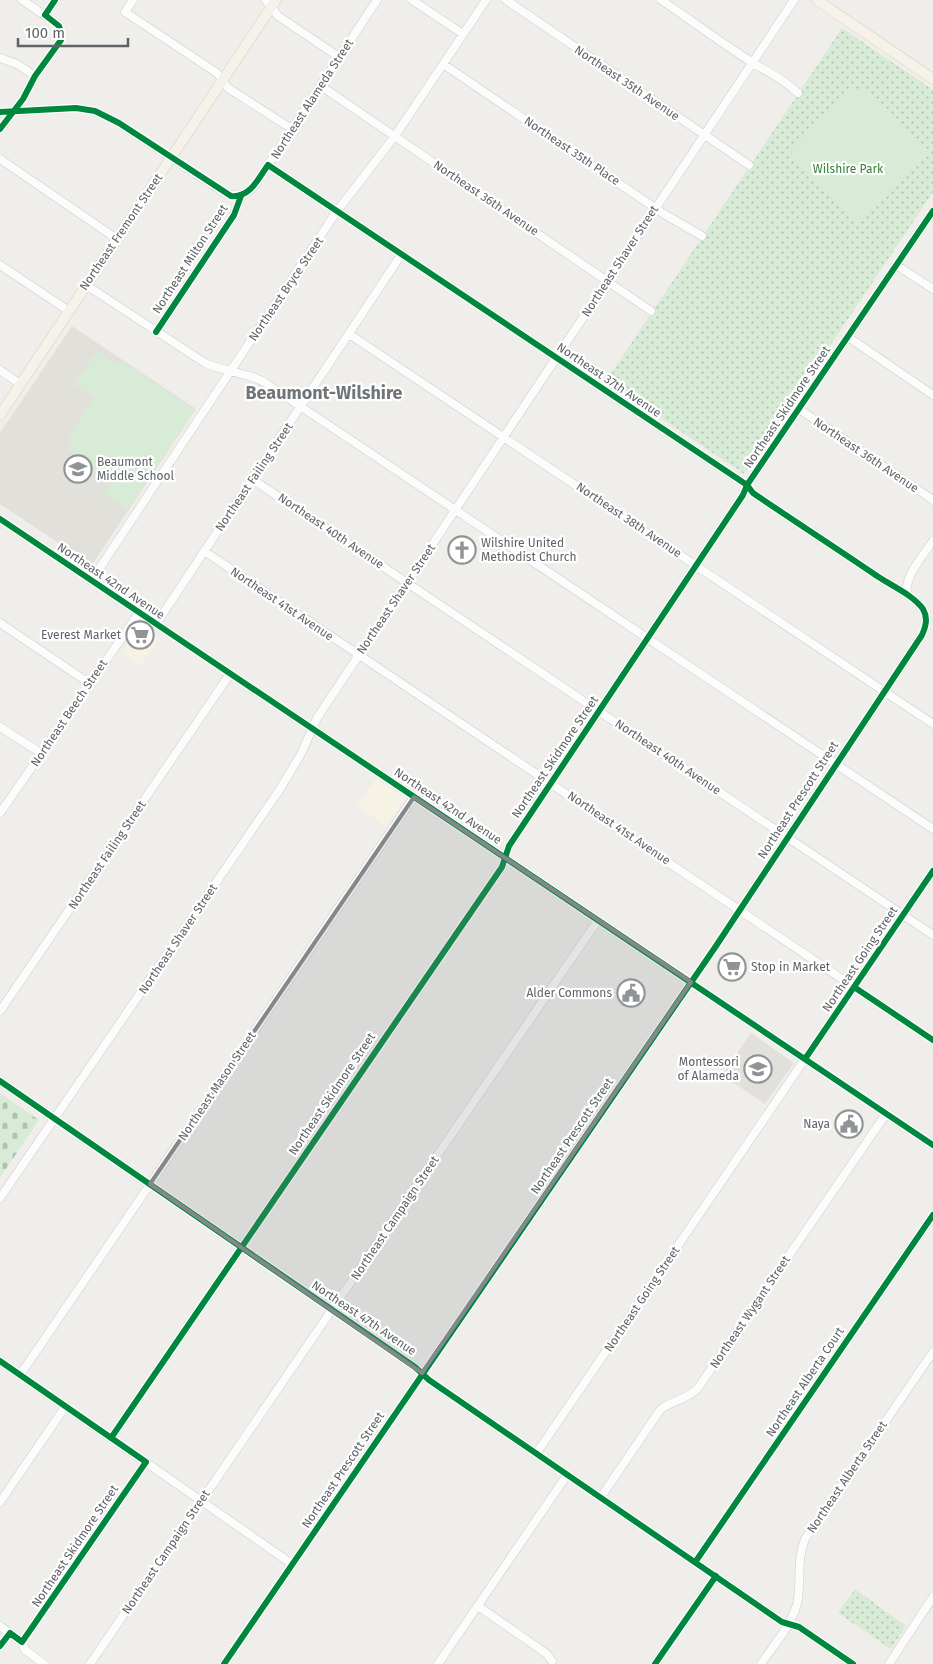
<svg xmlns="http://www.w3.org/2000/svg" width="933" height="1664" font-family="'Fira Sans',sans-serif">
<style>
.commercial{fill:#f7f3e4}
.education{fill:#e2e0da}
.cemetery{fill:url(#cemetery-stones)}
.park{fill:url(#park-dots)}
.pitch{fill:#d8ebd6}
.lines{fill:none;stroke-linecap:round;stroke-linejoin:round}
.minor-casing{stroke:#cbcccc;stroke-width:9}
.major-casing{stroke:#d7ceb8;stroke-width:11}
.minor{stroke:#fdfcfc;stroke-width:8}
.major{stroke:#f4f2e9;stroke-width:10}
.cycleway-casing{stroke:#fff;stroke-width:9}
.cycleway{stroke:#00873e;stroke-width:6}
.marked{fill:#84888a;fill-opacity:0.2;stroke:#84888a;stroke-width:4;stroke-linejoin:round}
.labels{text-anchor:middle;dominant-baseline:central;stroke-width:4.5;stroke-linejoin:round;paint-order:stroke}
.street-label{font-size:12px;fill:#5f6368;stroke:#fff}
.park-label{font-size:12px;fill:#348238;stroke:#fff}
.poi-label{font-size:12px;fill:#5f6368;stroke:#fff;text-anchor:end}
.district-label{font-size:18px;font-weight:bold;fill:#70757a;stroke:#fff}
</style>
<defs>
<pattern id="cemetery-stones" width="16" height="16" patternUnits="userSpaceOnUse" patternTransform="scale(1.25)"><rect width="16" height="16" fill="#d8ebd6"/><path d="M2 7V4a2 2 0 0 1 4 0v3zM10 15v-3a2 2 0 0 1 4 0v3z" fill="#b2c2b1"/></pattern>
<pattern id="park-dots" width="8" height="8" patternUnits="userSpaceOnUse" patternTransform="scale(1.25)"><rect width="8" height="8" fill="#d8ebd6"/><path d="M2 2h.1M6 6h.1" fill="none" stroke="#b2c2b1" stroke-width="1.8" stroke-linecap="round"/></pattern>
</defs>
<rect width="100%" height="100%" fill="#efeeea"/>
<path class="commercial" d="M141,626L159,638L140,666L122,654Z
M376,779L405,798L386,826L357,806Z"/>
<path class="education" d="M72,326L196,409L92,565L0,504V433Z
M751,1033L794,1063L765,1104L722,1075Z"/>
<path class="cemetery" d="M0,1093L39,1120L0,1178Z"/>
<path class="park" d="M842,28L933,90V192L744,474L606,381Z
M855,1589L906,1626L891,1649L838,1613Z"/>
<path class="pitch" d="M863,88L928,150L864,219L855,220L789,155L852,90Z
M97,351L117,364L120,360L195,410L126,513L124,512L126,509L104,494L111,484L71,458L73,454L69,451V445L71,440L68,438L94,398L74,384Z"/>
<g class="lines">
<g class="minor-casing">
<path id="minor" d="M133,0L125,12L217,73L228,88L292,129
M266,0L278,16L339,57
M412,0L463,34
M506,0L749,165
M661,0C691,20 720,42 750,61C769,73 781,77 798,93
M45,15L55,0
M0,58L17,64L35,76
M443,64L664,214L702,236
M321,86L651,311
M0,112L76,108L95,111L119,123L226,194L241,196L253,188L268,165L377,0
M0,129L23,99L35,76L61,40C62,33 61,28 56,23L22,0
M0,159L117,239
M0,265L69,311
M896,265L933,289
M86,285L205,363C225,372 248,372 267,384L933,829
M156,332L234,215L241,196
M349,334L933,724
M848,337L933,395
M0,370L20,384
M799,409L933,500
M252,479L933,935
M0,519L933,1145
M204,551L933,1040
M91,581L337,211L395,136L486,0
M907,593C904,577 924,554 933,541
M0,623L89,683
M156,624L401,255
M0,727L41,753
M0,813L139,613
M0,1011L230,674
M0,1081L415,1367L429,1380L782,1622L799,1627L853,1664
M0,1198L280,789L301,754L317,718L794,0
M0,1361L292,1564
M20,1375L414,797
M111,1438L502,867L509,846L743,495L747,485L933,211
M536,1454L933,871
M601,1497L660,1410C672,1400 687,1400 698,1388L886,1114
M0,1502L65,1407
M696,1561L933,1215
M478,1606L547,1654L552,1661
M0,1626L22,1642L25,1650L44,1664
M22,1642L146,1462
M0,1646L10,1633
M90,1664L598,920
M224,1664L716,946L922,635C926,626 928,618 923,609C913,595 892,586 877,576C836,548 794,521 753,493L747,485L268,165
M438,1664L567,1475
M655,1664L716,1576
M761,1664C773,1646 791,1626 797,1604C802,1582 796,1561 805,1539L933,1352
M889,1664L933,1597"/>
</g>
<g class="major-casing">
<path id="major" d="M817,0L933,79
M0,415L276,0"/>
</g>
<use href="#minor" class="minor"/>
<use href="#major" class="major"/>
<g class="cycleway-casing">
<path id="cycleway" d="M0,112L76,108L95,111L119,123L231,196C250,198 258,179 268,165L747,485L753,493C794,521 836,548 877,576C892,586 913,595 923,609C928,618 926,626 922,635L716,946L224,1664
M0,129L23,99L35,76L61,40V32L59,26L45,15L55,0
M156,332L234,215L241,196
M0,519L933,1145
M854,987L933,1040
M805,1059L933,871
M0,1081L415,1367L429,1380L782,1622L799,1627L853,1664
M0,1361L146,1462L22,1642L10,1633L0,1646
M111,1438L502,867L509,846L743,495L747,485L933,211
M696,1561L933,1215
M655,1664L716,1576"/>
</g>
<use href="#cycleway" class="cycleway"/>
</g>
<path class="marked" d="M414,797L691,982L422,1373L150,1184Z"/>
<defs>
<g id="school-ring" transform="scale(1.4375)"><circle r="9.5" fill="#fff" stroke="#919496" stroke-width="1.5"/><path d="M0-5L7-2L0 1L-7-2ZM-4 1L0 2.5L4 1V4Q0 6-4 4Z" fill="#919496"/></g>
<g id="church-ring" transform="scale(1.4375)"><circle r="9.5" fill="#fff" stroke="#919496" stroke-width="1.5"/><path d="M-1.2-6h2.4v3.5h3.3v2.4h-3.3V6h-2.4V-.1h-3.3v-2.4h3.3Z" fill="#919496"/></g>
<g id="supermarket-ring" transform="scale(1.4375)"><circle r="9.5" fill="#fff" stroke="#919496" stroke-width="1.5"/><path d="M-6-5.5h2.5l.6 2H6L4.5 2H-2.5L-4.4-4H-6ZM-1.5 3.2a1.3 1.3 0 1 0 .1 0ZM3 3.2a1.3 1.3 0 1 0 .1 0Z" fill="#919496"/></g>
<g id="civic-ring" transform="scale(1.4375)"><circle r="9.5" fill="#fff" stroke="#919496" stroke-width="1.5"/><path d="M-.6-6.5H3V-4.5H.6V-3L4-1V1h2V6H-6V1h2V-1L-.6-3ZM-1.2 2.5V6h2.4V2.5Z" fill="#919496"/></g>
</defs>
<g fill-rule="evenodd">
<use href="#school-ring" x="78" y="469"/>
<use href="#church-ring" x="462" y="550"/>
<use href="#supermarket-ring" x="140" y="635"/>
<use href="#supermarket-ring" x="732" y="967"/>
<use href="#civic-ring" x="631" y="993"/>
<use href="#school-ring" x="758" y="1069"/>
<use href="#civic-ring" x="849" y="1124"/>
</g>
<g class="labels">
<g class="street-label">
<text transform="translate(627 83) rotate(34)">Northeast 35th Avenue</text>
<text transform="translate(312 99) rotate(-57)">Northeast Alameda Street</text>
<text transform="translate(572 151) rotate(34)">Northeast 35th Place</text>
<text transform="translate(486 198) rotate(34)">Northeast 36th Avenue</text>
<text transform="translate(121 232) rotate(-56)">Northeast Fremont Street</text>
<text transform="translate(190 259) rotate(-57)">Northeast Milton Street</text>
<text transform="translate(620 261) rotate(-57)">Northeast Shaver Street</text>
<text transform="translate(286 289) rotate(-56)">Northeast Bryce Street</text>
<text transform="translate(609 380) rotate(34)">Northeast 37th Avenue</text>
<text transform="translate(787 407) rotate(-56)">Northeast Skidmore Street</text>
<text transform="translate(866 455) rotate(34)">Northeast 36th Avenue</text>
<text transform="translate(254 477) rotate(-56)">Northeast Failing Street</text>
<text transform="translate(629 520) rotate(34)">Northeast 38th Avenue</text>
<text transform="translate(331 531) rotate(34)">Northeast 40th Avenue</text>
<text transform="translate(111 581) rotate(34)">Northeast 42nd Avenue</text>
<text transform="translate(396 599) rotate(-56)">Northeast Shaver Street</text>
<text transform="translate(282 604) rotate(34)">Northeast 41st Avenue</text>
<text transform="translate(69 713) rotate(-56)">Northeast Beech Street</text>
<text transform="translate(555 757) rotate(-56)">Northeast Skidmore Street</text>
<text transform="translate(668 757) rotate(34)">Northeast 40th Avenue</text>
<text transform="translate(798 800) rotate(-57)">Northeast Prescott Street</text>
<text transform="translate(448 806) rotate(34)">Northeast 42nd Avenue</text>
<text transform="translate(619 828) rotate(34)">Northeast 41st Avenue</text>
<text transform="translate(107 855) rotate(-56)">Northeast Failing Street</text>
<text transform="translate(178 939) rotate(-56)">Northeast Shaver Street</text>
<text transform="translate(860 959) rotate(-56)">Northeast Going Street</text>
<text transform="translate(217 1086) rotate(-56)">Northeast Mason Street</text>
<text transform="translate(332 1094) rotate(-56)">Northeast Skidmore Street</text>
<text transform="translate(572 1136) rotate(-56)">Northeast Prescott Street</text>
<text transform="translate(395 1218) rotate(-56)">Northeast Campaign Street</text>
<text transform="translate(642 1299) rotate(-56)">Northeast Going Street</text>
<text transform="translate(750 1312) rotate(-56)">Northeast Wygant Street</text>
<text transform="translate(364 1318) rotate(34)">Northeast 47th Avenue</text>
<text transform="translate(805 1382) rotate(-56)">Northeast Alberta Court</text>
<text transform="translate(343 1470) rotate(-56)">Northeast Prescott Street</text>
<text transform="translate(847 1477) rotate(-56)">Northeast Alberta Street</text>
<text transform="translate(75 1546) rotate(-56)">Northeast Skidmore Street</text>
<text transform="translate(166 1552) rotate(-56)">Northeast Campaign Street</text>
</g>
<g class="park-label">
<text x="848" y="169">Wilshire Park</text>
</g>
<g class="poi-label">
<text x="97" y="462" text-anchor="start">Beaumont<tspan x="97" dy="14">Middle School</tspan></text>
<text x="481" y="543" text-anchor="start">Wilshire United<tspan x="481" dy="14">Methodist Church</tspan></text>
<text x="121" y="635">Everest Market</text>
<text x="751" y="967" text-anchor="start">Stop in Market</text>
<text x="612" y="993">Alder Commons</text>
<text x="739" y="1062">Montessori<tspan x="739" dy="14">of Alameda</tspan></text>
<text x="830" y="1124">Naya</text>
</g>
<g class="district-label">
<text x="324" y="393">Beaumont-Wilshire</text>
</g>
</g>
<path d="M18 38v8h110v-8" fill="none" stroke="#5f6368" stroke-width="2.5"/>
<text x="25" y="38" font-size="15" fill="#5f6368" stroke="#ffffff" stroke-width="4" paint-order="stroke">100 m</text>
</svg>
